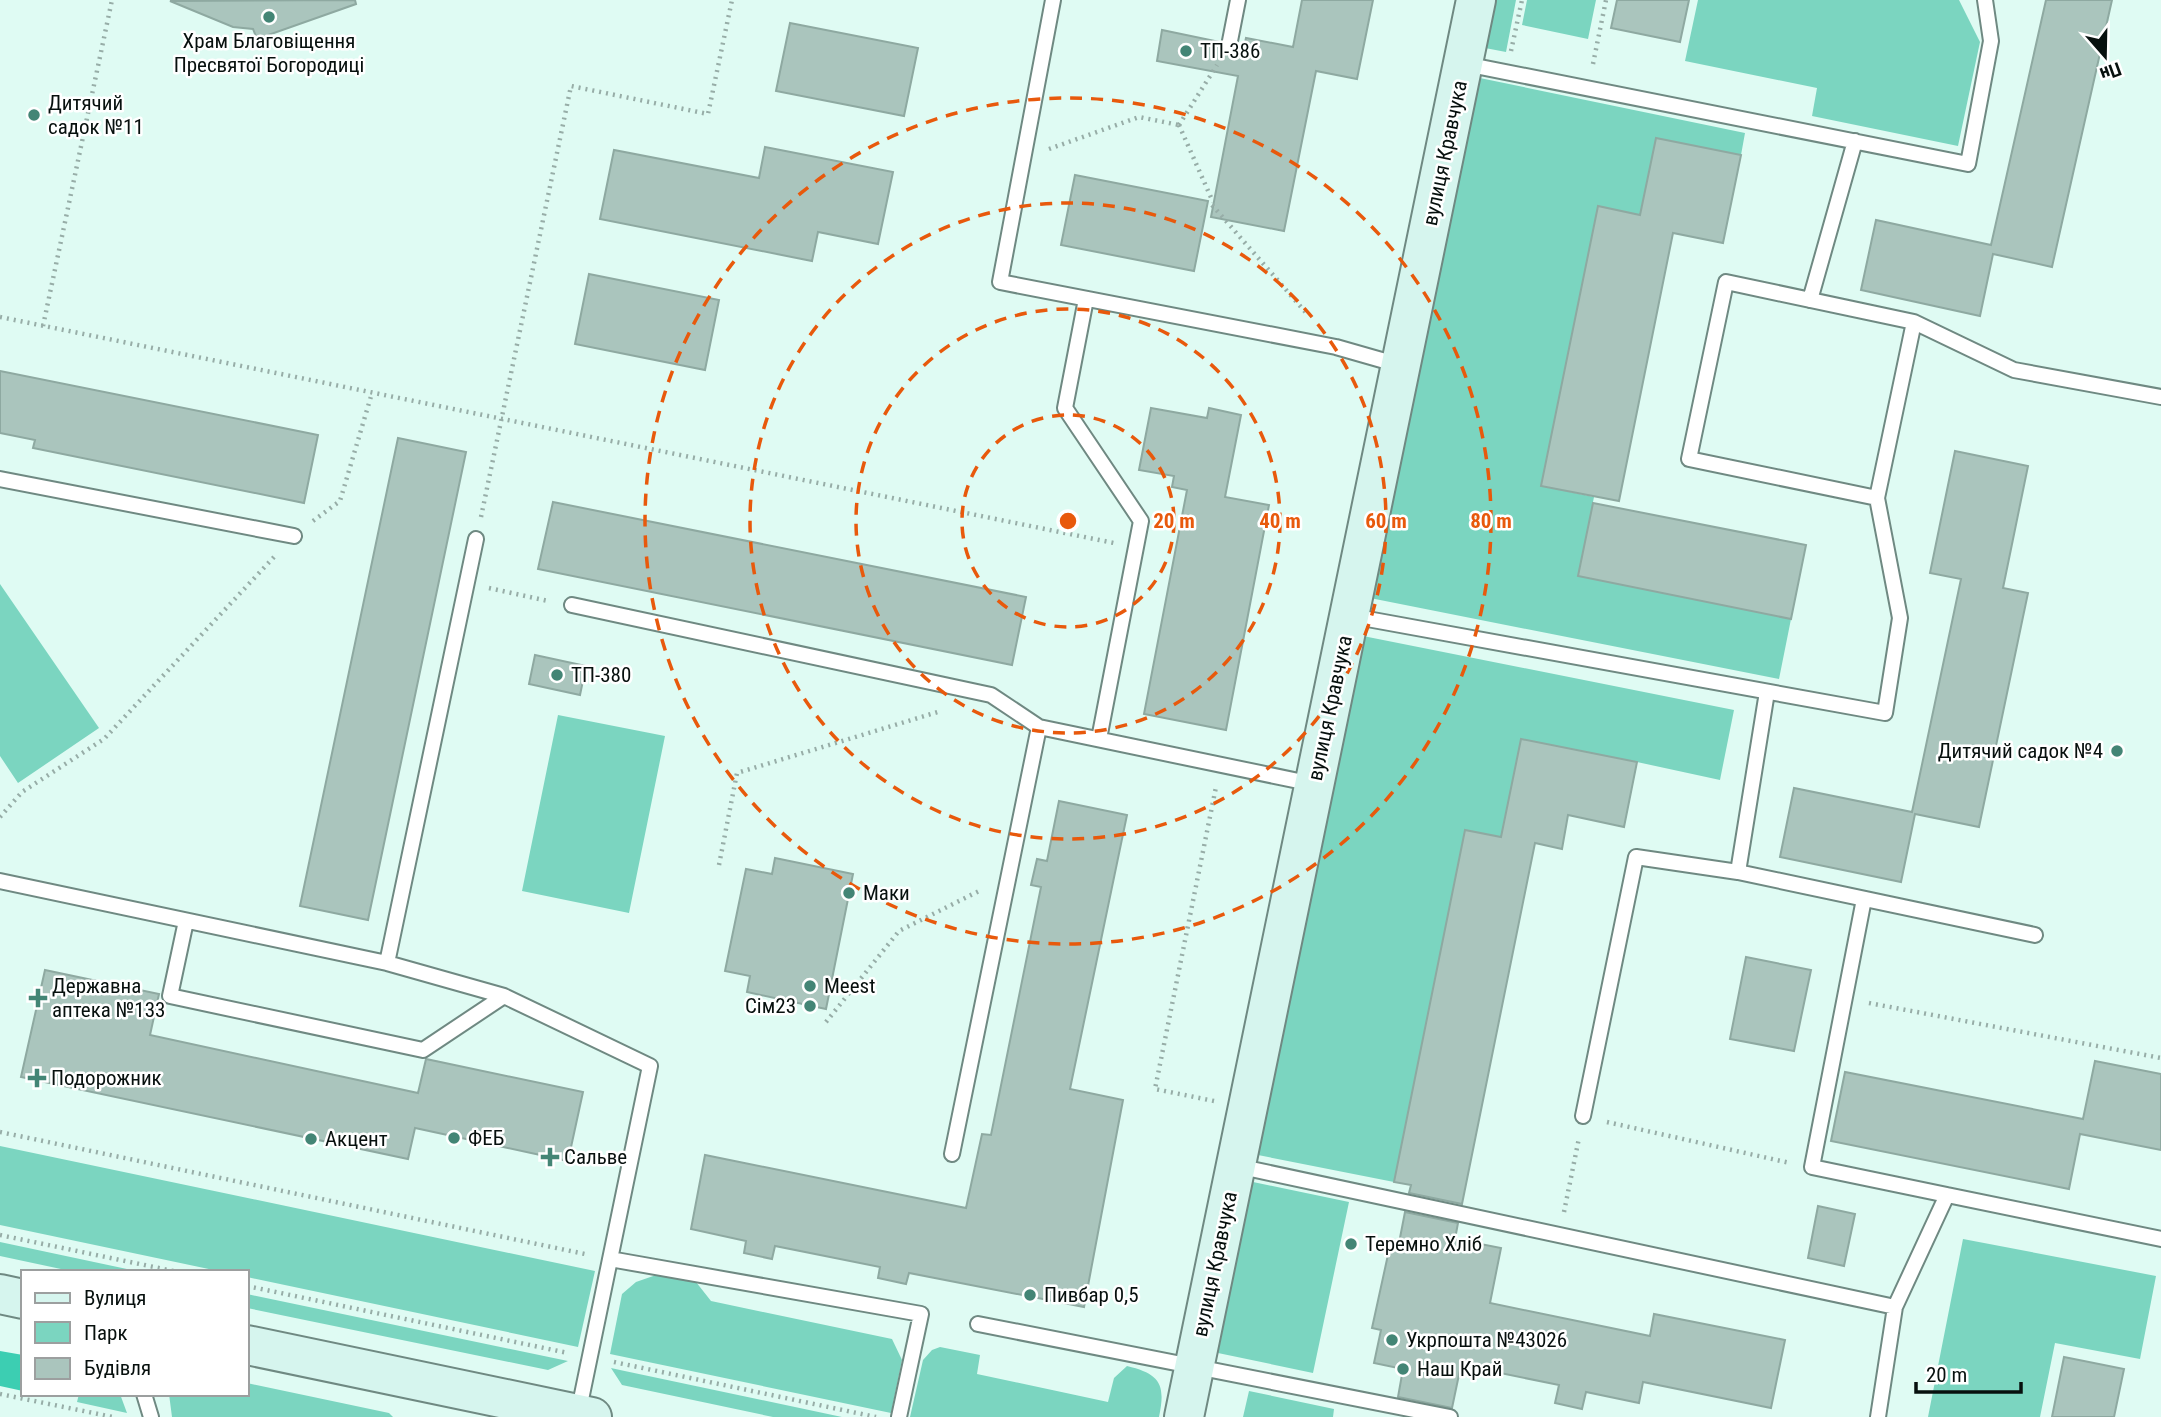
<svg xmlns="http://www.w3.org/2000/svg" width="2161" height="1417" font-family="'Roboto Condensed',sans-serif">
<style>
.green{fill:#7bd5c0}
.forest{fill:#3cceb2}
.building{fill:#aac5bd;stroke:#8ea9a1;stroke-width:2}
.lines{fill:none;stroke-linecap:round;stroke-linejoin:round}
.lane-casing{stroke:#6f8982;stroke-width:18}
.secondary-casing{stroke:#6f8982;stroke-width:42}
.path{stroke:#97ada7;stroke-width:4.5;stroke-dasharray:2 5;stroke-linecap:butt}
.lane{stroke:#fff;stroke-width:14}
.secondary{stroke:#d6f5ee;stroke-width:38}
.ring{fill:none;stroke:#e8590c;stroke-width:3.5;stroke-dasharray:12 9}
.poi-dot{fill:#438575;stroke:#fff;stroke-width:2.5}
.labels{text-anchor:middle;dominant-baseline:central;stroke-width:5;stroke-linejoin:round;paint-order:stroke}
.poi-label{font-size:21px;fill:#07100e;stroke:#fff;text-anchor:start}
.street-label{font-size:21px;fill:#07100e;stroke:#fff}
.centre{fill:#e8590c;stroke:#fff;stroke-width:3.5}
.ring-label{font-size:21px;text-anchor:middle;font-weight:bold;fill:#e8590c;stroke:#fff;stroke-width:5;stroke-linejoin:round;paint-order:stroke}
</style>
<rect width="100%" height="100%" fill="#dffbf3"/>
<path class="green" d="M1495,0H1516L1506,52L1485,48Z
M1527,0H1596L1588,39L1522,25Z
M1698,0H1959L1980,42L1958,146L1812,116L1817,88L1685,61Z
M1475,77L1745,133L1741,155L1656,138L1640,215L1599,206L1542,486L1594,497L1578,576L1791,619L1779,679L1370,598Z
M0,584L99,728L18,783L0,756Z
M1363,636L1734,710L1720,780L1637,762L1501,837L1465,830L1394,1182L1258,1155Z
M558,715L665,736L629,913L522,891Z
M0,1146L595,1271L578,1347L247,1277V1272H223L0,1225Z
M1253,1182L1349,1202L1313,1373L1218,1353Z
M1963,1239L2156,1276L2140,1359L2055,1343L2040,1417H1928Z
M0,1242L141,1272H75L0,1256Z
M659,1274L696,1282L711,1301L892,1339L902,1360L891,1413L610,1354L622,1294L636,1282Z
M247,1294L568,1361L548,1370L247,1308Z
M940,1347L980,1355L977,1374L1108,1402L1114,1378L1127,1366C1160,1374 1166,1384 1159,1417H910L923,1360L932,1350Z
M611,1368L620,1370L842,1417H773L622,1385Z
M247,1383L389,1413L393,1417H172L169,1394H247Z
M1249,1391L1334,1409L1333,1417H1243Z
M79,1394H120L127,1413L77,1402Z"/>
<path class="forest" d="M0,1351L23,1355V1391L0,1386Z"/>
<path class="building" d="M355,0L356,4L257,39L253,29L233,27L170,1Z
M1302,0H1373L1357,79L1316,71L1284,231L1211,217L1238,76L1157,61L1162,30L1220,42V50L1228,55L1236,53L1239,46L1244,47L1246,38L1293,47Z
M1617,0H1689L1680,42L1611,28Z
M2046,0H2112L2052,267L1993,254L1980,316L1861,290L1876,220L1991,245Z
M790,23L918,48L904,116L776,91Z
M1656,138L1741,155L1723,243L1673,233L1619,501L1541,486L1598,206L1640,215Z
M765,147L893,172L878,244L818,232L812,261L600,219L614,150L759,178Z
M1075,175L1208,201L1194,271L1061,245Z
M589,274L719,300L705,370L575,344Z
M0,371L318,435L304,503L33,448L35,440L0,433Z
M1151,408L1207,418L1209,408L1241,415L1225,497L1269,505L1226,730L1144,714L1187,490L1172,487L1174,476L1139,470Z
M398,438L466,452L368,920L300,906Z
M1955,451L2028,466L2003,588L2028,593L1979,827L1915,814L1901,882L1780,857L1794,788L1912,812L1961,579L1930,573Z
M553,502L1026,597L1012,665L538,569Z
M1593,503L1806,545L1791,619L1578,576Z
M535,655L586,666L580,695L529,684Z
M1521,739L1637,762L1624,827L1568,815L1562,849L1535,843L1462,1204L1409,1193L1411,1185L1394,1182L1465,830L1501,837Z
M1059,801L1127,815L1070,1089L1123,1100L1084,1307L909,1273L906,1284L878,1278L880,1267L775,1246L772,1259L744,1253L746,1241L691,1229L705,1155L966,1208L982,1134L991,1135L1041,887L1031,885L1037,859L1047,861Z
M775,858L853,874L826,1009L747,992L750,976L725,971L746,869L772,874Z
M1746,957L1811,970L1794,1051L1730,1039Z
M45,970L159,994L150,1035L418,1093L426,1059L583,1092L568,1161L415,1128L408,1159L21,1077Z
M2095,1061L2161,1074V1150L2080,1134L2069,1189L1831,1141L1845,1072L2083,1119Z
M1818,1206L1855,1214L1844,1266L1808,1258Z
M1405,1212L1458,1223L1455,1239L1501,1248L1490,1303L1650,1336L1654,1314L1785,1340L1771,1408L1643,1382L1639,1403L1586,1392L1582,1409L1555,1403L1559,1385L1461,1365L1452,1408L1398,1397L1403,1369L1374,1363L1381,1330L1372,1328L1391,1241L1399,1243Z
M2064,1357L2124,1369L2114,1417H2052Z"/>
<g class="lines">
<g class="lane-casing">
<path id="lane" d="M1053,0L1000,282L1336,347L1399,365
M1229,46L1238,0
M1465,64L1968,164L1991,41L1985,0
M1086,299L1065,408L1141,521L1099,739
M1810,300L1855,141
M1914,322L1877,498L1689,459L1726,282L1914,322L2014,370L2161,397
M0,479L294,536
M572,605L991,695L1039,727L1313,784
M1351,616L1885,713L1900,618L1877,498
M1738,872L1767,692
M0,881L387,963L504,996L650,1066L578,1414
M1864,899L1812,1167L1947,1195
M186,921L170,996L423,1050L504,996
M387,963L476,539
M1583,1116L1636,857L1738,872L2035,935
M952,1154L1039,727
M1237,1166L1895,1307
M610,1259L921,1314L899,1417
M978,1324L1450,1417
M144,1394L151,1417
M1878,1417L1895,1307L1947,1195L2161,1239"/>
</g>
<g class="secondary-casing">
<path id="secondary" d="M0,1294L23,1299
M247,1345L592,1417
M1184,1417L1476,0"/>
</g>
<path class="path" d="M1511,51L1522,0
M1593,64L1606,0
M1179,125L1217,65
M1179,125L1213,202
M1049,149L1139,117L1179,125
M1212,205L1308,315
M0,317L1114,543
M43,326L112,0
M481,517L571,86L708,114L732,0
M313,521L340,501L372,393
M489,588L548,601
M0,817L22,792L104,739L274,557
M719,865L737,773L941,711
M1869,1003L2161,1058
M826,1022L899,931L981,890
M1214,1101L1155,1089L1216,787
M1607,1122L1790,1163
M0,1132L585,1254
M1564,1212L1579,1138
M0,1235L178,1272
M247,1286L568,1353
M614,1362L876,1417
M0,1394L113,1417"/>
<use href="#lane" class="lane"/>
<use href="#secondary" class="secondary"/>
</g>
<g class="ring">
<circle cx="1068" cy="521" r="106"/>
<circle cx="1068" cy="521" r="212"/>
<circle cx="1068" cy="521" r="318"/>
<circle cx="1068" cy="521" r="423"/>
</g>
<g class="poi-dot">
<circle cx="269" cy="17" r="7"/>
<circle cx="1186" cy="51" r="7"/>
<circle cx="34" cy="115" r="7"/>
<circle cx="557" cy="675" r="7"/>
<circle cx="2117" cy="751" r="7"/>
<circle cx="849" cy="893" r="7"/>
<circle cx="810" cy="986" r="7"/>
<path d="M34.5 987.5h7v7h7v7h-7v7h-7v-7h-7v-7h7z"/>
<circle cx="810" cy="1006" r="7"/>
<path d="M33.5 1067.5h7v7h7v7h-7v7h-7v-7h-7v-7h7z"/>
<circle cx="454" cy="1138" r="7"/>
<circle cx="311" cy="1139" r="7"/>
<path d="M546.5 1146.5h7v7h7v7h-7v7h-7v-7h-7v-7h7z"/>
<circle cx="1351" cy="1244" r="7"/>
<circle cx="1030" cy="1295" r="7"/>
<circle cx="1392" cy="1340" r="7"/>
<circle cx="1403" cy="1369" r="7"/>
</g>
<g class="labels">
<g class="poi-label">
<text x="269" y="41" text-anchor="middle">Храм Благовіщення<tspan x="269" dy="24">Пресвятої Богородиці</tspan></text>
<text x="1200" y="51">ТП-386</text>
<text x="48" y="103">Дитячий<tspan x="48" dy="24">садок №11</tspan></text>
<text x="571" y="675">ТП-380</text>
<text x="2103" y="751" text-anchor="end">Дитячий садок №4</text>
<text x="863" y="893">Маки</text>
<text x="52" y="986">Державна<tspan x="52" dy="24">аптека №133</tspan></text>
<text x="824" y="986">Meest</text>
<text x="796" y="1006" text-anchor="end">Сім23</text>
<text x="51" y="1078">Подорожник</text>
<text x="468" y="1138">ФЕБ</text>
<text x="325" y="1139">Акцент</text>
<text x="564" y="1157">Сальве</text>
<text x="1365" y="1244">Теремно Хліб</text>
<text x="1044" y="1295">Пивбар 0,5</text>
<text x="1406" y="1340">Укрпошта №43026</text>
<text x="1417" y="1369">Наш Край</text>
</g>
<g class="street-label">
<text transform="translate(1445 153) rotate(-78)">вулиця Кравчука</text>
<text transform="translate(1330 708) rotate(-78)">вулиця Кравчука</text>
<text transform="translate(1215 1264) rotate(-78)">вулиця Кравчука</text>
</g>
</g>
<circle cx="1068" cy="521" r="10" class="centre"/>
<g class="ring-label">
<text x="1174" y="528">20 m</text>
<text x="1280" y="528">40 m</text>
<text x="1386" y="528">60 m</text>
<text x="1491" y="528">80 m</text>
</g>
<rect x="21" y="1270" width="228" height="126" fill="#ffffff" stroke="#9c9f9f" stroke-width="2"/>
<rect x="35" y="1293" width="35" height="10" fill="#d6f5ee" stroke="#9c9f9f" stroke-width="2"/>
<text x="84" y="1305" font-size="21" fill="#07100e">Вулиця</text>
<rect x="35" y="1322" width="35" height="21" fill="#7bd5c0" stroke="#9c9f9f" stroke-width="2"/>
<text x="84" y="1340" font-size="21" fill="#07100e">Парк</text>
<rect x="35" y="1358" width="35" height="21" fill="#aac5bd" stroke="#9c9f9f" stroke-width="2"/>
<text x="84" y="1375" font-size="21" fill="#07100e">Будівля</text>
<g transform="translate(2105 56) rotate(160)" stroke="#ffffff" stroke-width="5" paint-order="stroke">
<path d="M0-5L12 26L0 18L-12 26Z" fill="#07100e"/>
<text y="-10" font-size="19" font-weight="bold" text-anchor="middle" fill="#07100e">Пн</text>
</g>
<path d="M1916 1382v10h105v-10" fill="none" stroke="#07100e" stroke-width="3.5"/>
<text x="1926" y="1382" font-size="21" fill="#07100e" stroke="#ffffff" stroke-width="5" paint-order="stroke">20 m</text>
</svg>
